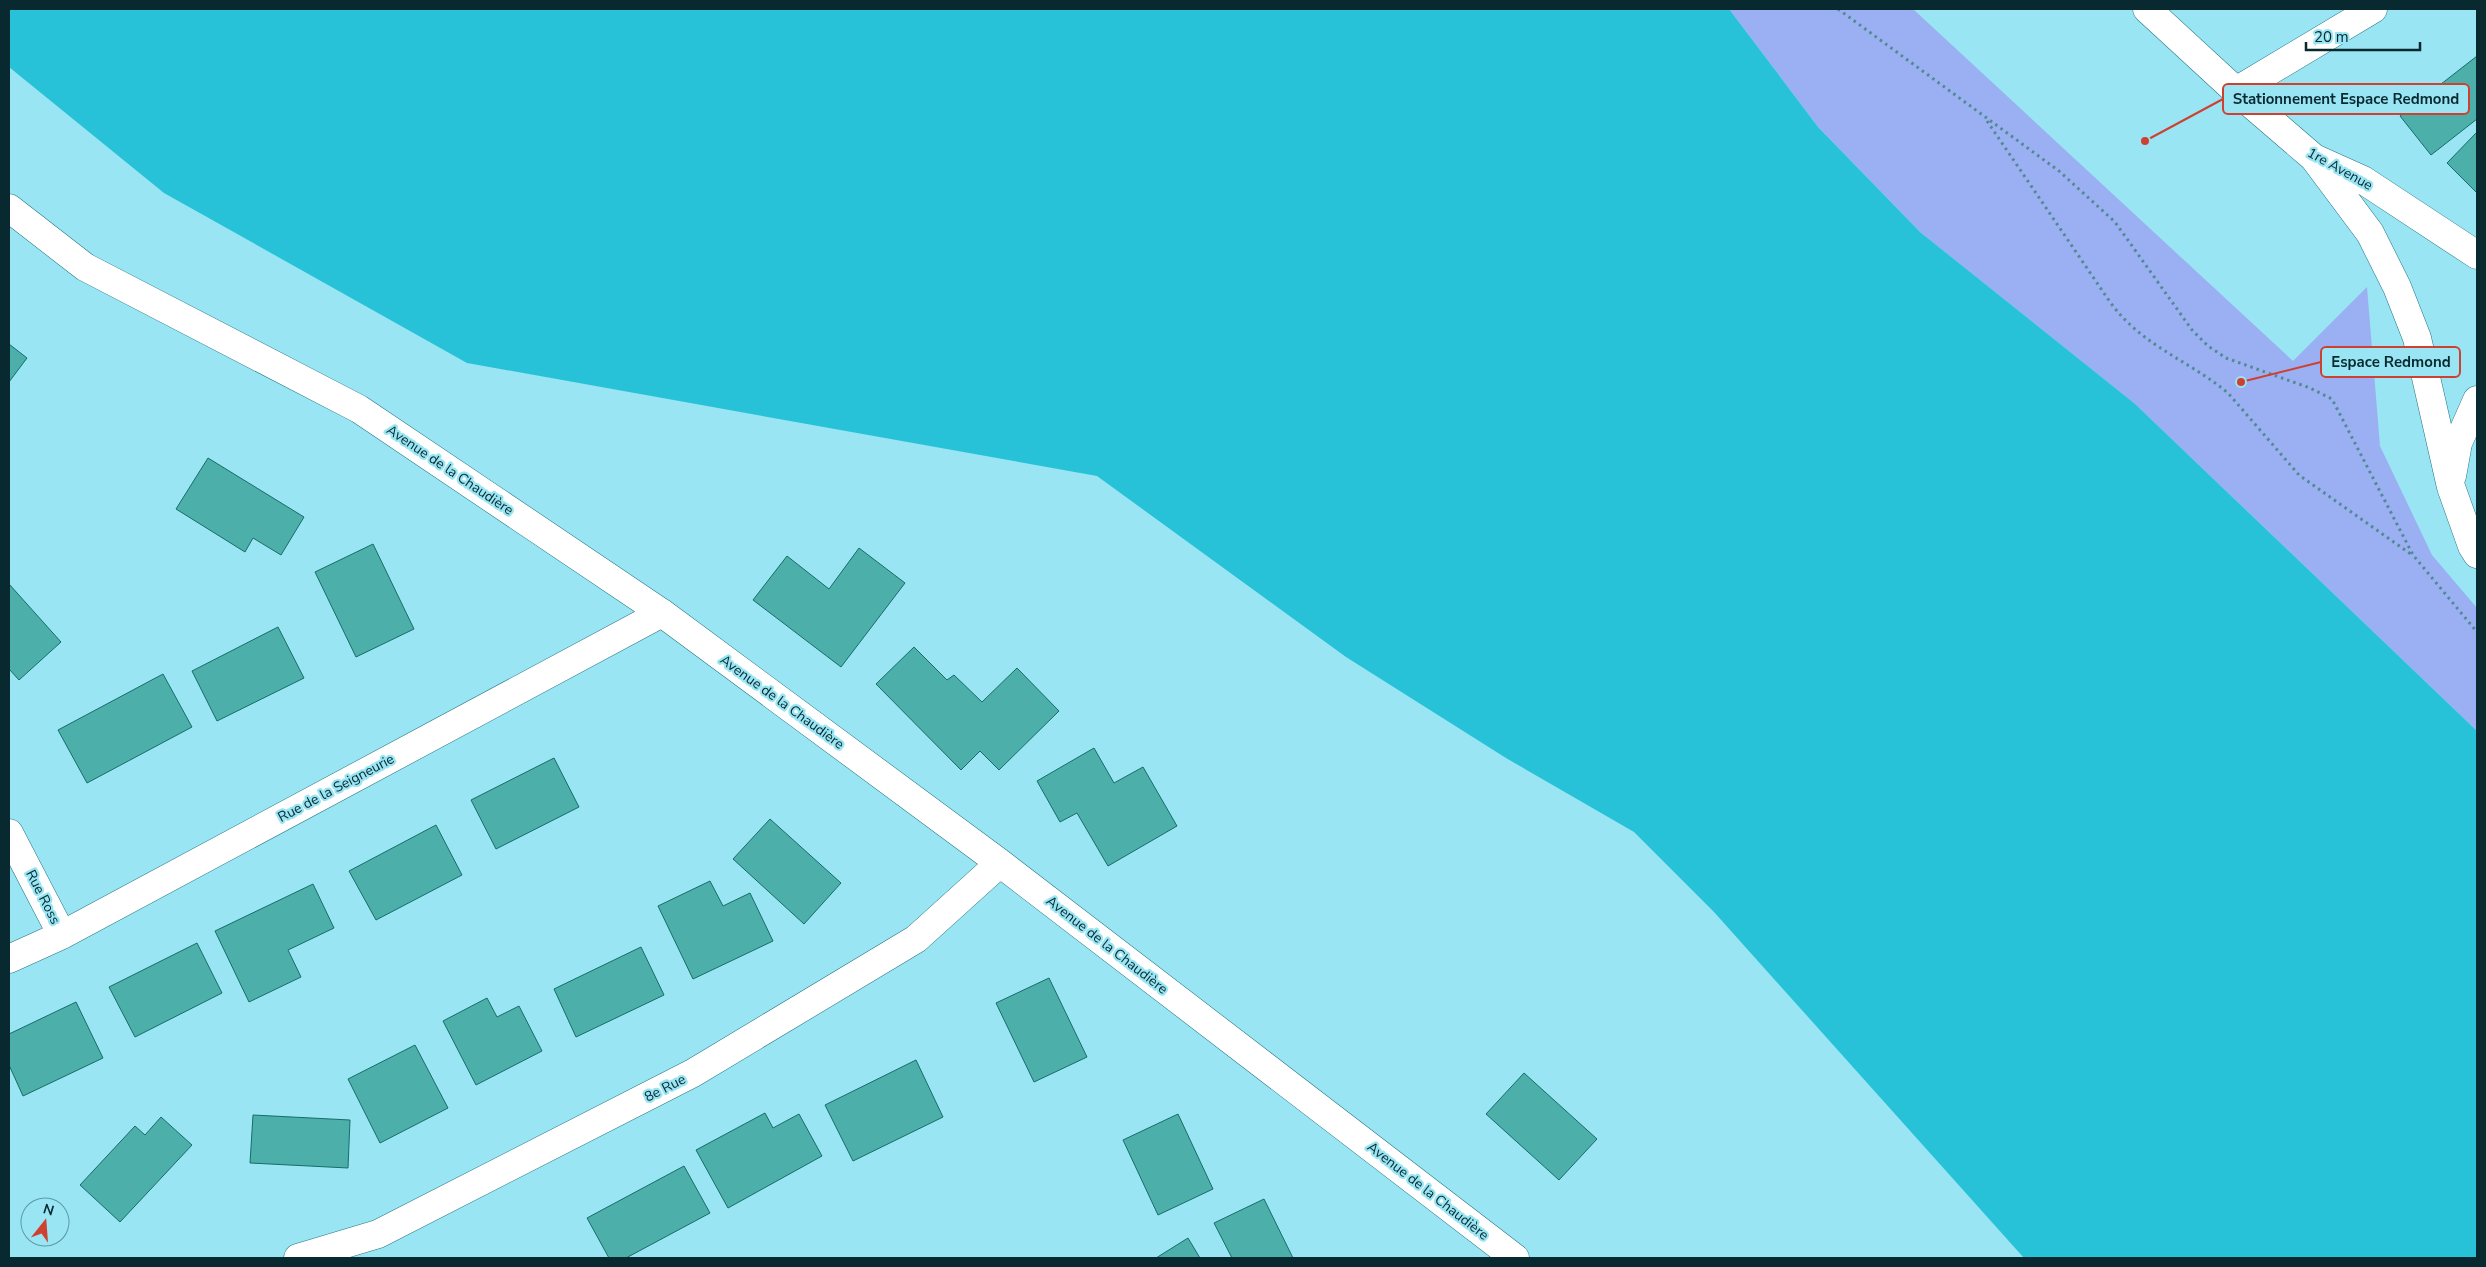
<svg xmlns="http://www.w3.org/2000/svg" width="2486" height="1267" font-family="'Nunito Sans',sans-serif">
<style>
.green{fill:#9bb0f2}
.water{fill:#28c2d8}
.building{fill:#4dafa9;stroke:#166d69}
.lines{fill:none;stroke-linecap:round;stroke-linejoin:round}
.minor-casing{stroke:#267683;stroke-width:29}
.path{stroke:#528993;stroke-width:3;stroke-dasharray:2.5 4;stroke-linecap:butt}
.minor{stroke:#fff;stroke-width:28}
.labels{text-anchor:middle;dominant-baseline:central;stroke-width:4.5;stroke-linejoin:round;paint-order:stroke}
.street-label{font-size:14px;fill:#08292f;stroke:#99e5f3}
.leader{fill:none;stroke:#ce4131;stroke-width:2}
.callout-dot{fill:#ce4131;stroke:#99e5f3;stroke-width:2}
.callout{fill:#99e5f3;stroke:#ce4131;stroke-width:2}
.callout-label{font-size:15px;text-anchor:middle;font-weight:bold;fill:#08292f}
</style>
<rect width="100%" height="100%" fill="#99e5f3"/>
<path class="green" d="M1729,9H1913L2293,361L2367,287L2380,446L2432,555L2477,608V731L2134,403L1920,232L1818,127Z"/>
<path class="water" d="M9,9H1729L1818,127L1920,232L2134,403L2477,731V1258H2024L1714,912L1634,832L1506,758L1346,657L1097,476L467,363L164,193L9,67Z"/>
<path class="building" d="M2477,56V119L2431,155L2400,116Z
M2477,132V193L2447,163Z
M9,344L27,358L9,382Z
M208,458L304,517L281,555L253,538L245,552L176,509Z
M373,544L414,629L356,657L315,572Z
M859,548L905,583L841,667L753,600L787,556L829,589Z
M9,584L61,642L19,680L9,669Z
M278,627L304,678L217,721L192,671Z
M914,647L947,680L954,675L982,702L1017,668L1059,711L999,770L980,751L961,770L876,684Z
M163,674L192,727L87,783L58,730Z
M1094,748L1114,783L1143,767L1177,826L1108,866L1077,813L1060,822L1037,781Z
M554,758L579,807L496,849L471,800Z
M770,819L841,883L804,924L733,859Z
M436,825L462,875L376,920L349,871Z
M710,881L723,906L750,893L773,941L693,979L658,906Z
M313,884L334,928L288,950L301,977L249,1002L215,931Z
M197,943L222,993L135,1037L109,987Z
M641,947L664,995L576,1037L554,989Z
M1049,978L1087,1057L1034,1082L996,1003Z
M487,998L497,1017L519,1006L542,1051L476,1085L443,1021Z
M76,1002L103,1058L23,1096L9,1065V1034Z
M415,1045L448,1108L380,1143L348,1079Z
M916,1060L943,1117L853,1161L825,1105Z
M1524,1073L1597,1139L1559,1180L1486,1114Z
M765,1113L773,1128L799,1114L822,1156L728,1208L696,1150Z
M1178,1114L1213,1189L1158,1215L1123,1140Z
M253,1115L350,1120L348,1168L250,1163Z
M161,1117L192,1145L120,1222L80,1185L135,1126L145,1135Z
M684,1166L710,1213L626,1258H609L587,1218Z
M1264,1199L1293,1258H1232L1214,1223Z
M1188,1238L1200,1258H1156Z"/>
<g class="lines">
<g class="minor-casing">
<path id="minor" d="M2147,9L2236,91L2314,158L2363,180L2477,255
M2236,91L2373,9
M2314,158L2370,233L2397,287L2417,338L2451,487L2472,546L2477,554
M9,208L85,267L359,409L662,613L1000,863L1515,1258
M2452,476L2458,443L2477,400
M9,833L62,935
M9,959L62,935L662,613
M298,1258L378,1234L693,1073L916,939L1000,863"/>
</g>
<path class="path" d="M1838,9L2059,171L2115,222L2192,330L2208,346L2226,358L2310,388L2332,399L2413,555L2477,632
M1987,121L2110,302C2143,347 2187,359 2228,393L2299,475L2412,555"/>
<use href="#minor" class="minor"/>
</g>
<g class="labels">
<g class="street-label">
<text transform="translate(2340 169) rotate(29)">1re Avenue</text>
<text transform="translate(450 470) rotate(34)">Avenue de la Chaudière</text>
<text transform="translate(782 702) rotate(36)">Avenue de la Chaudière</text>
<text transform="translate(336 788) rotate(-28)">Rue de la Seigneurie</text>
<text transform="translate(43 897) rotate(63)">Rue Ross</text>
<text transform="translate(1107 945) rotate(38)">Avenue de la Chaudière</text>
<text transform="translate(665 1088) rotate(-27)">8e Rue</text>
<text transform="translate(1428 1191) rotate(38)">Avenue de la Chaudière</text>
</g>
</g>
<path class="leader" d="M2145 141L2223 99M2241 382L2321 362"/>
<g class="callout-dot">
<circle cx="2145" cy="141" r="5"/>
<circle cx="2241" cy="382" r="5"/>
</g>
<g class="callout">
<rect x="2223" y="84" width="246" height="30" rx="5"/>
<rect x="2321" y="347" width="139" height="30" rx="5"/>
</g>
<g class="callout-label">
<text x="2346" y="104">Stationnement Espace Redmond</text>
<text x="2391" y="367">Espace Redmond</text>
</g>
<rect width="2486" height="1267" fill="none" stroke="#08292f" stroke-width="20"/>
<g transform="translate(45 1222) rotate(17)"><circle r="24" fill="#99e5f3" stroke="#5f9aa5"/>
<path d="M0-4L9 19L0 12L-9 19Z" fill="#ce4131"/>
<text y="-8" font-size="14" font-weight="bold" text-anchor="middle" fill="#08292f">N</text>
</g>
<path d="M2306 42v8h114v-8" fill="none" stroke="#08292f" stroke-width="2.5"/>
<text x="2314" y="42" font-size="15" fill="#08292f" stroke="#99e5f3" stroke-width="4" paint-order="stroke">20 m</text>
</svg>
